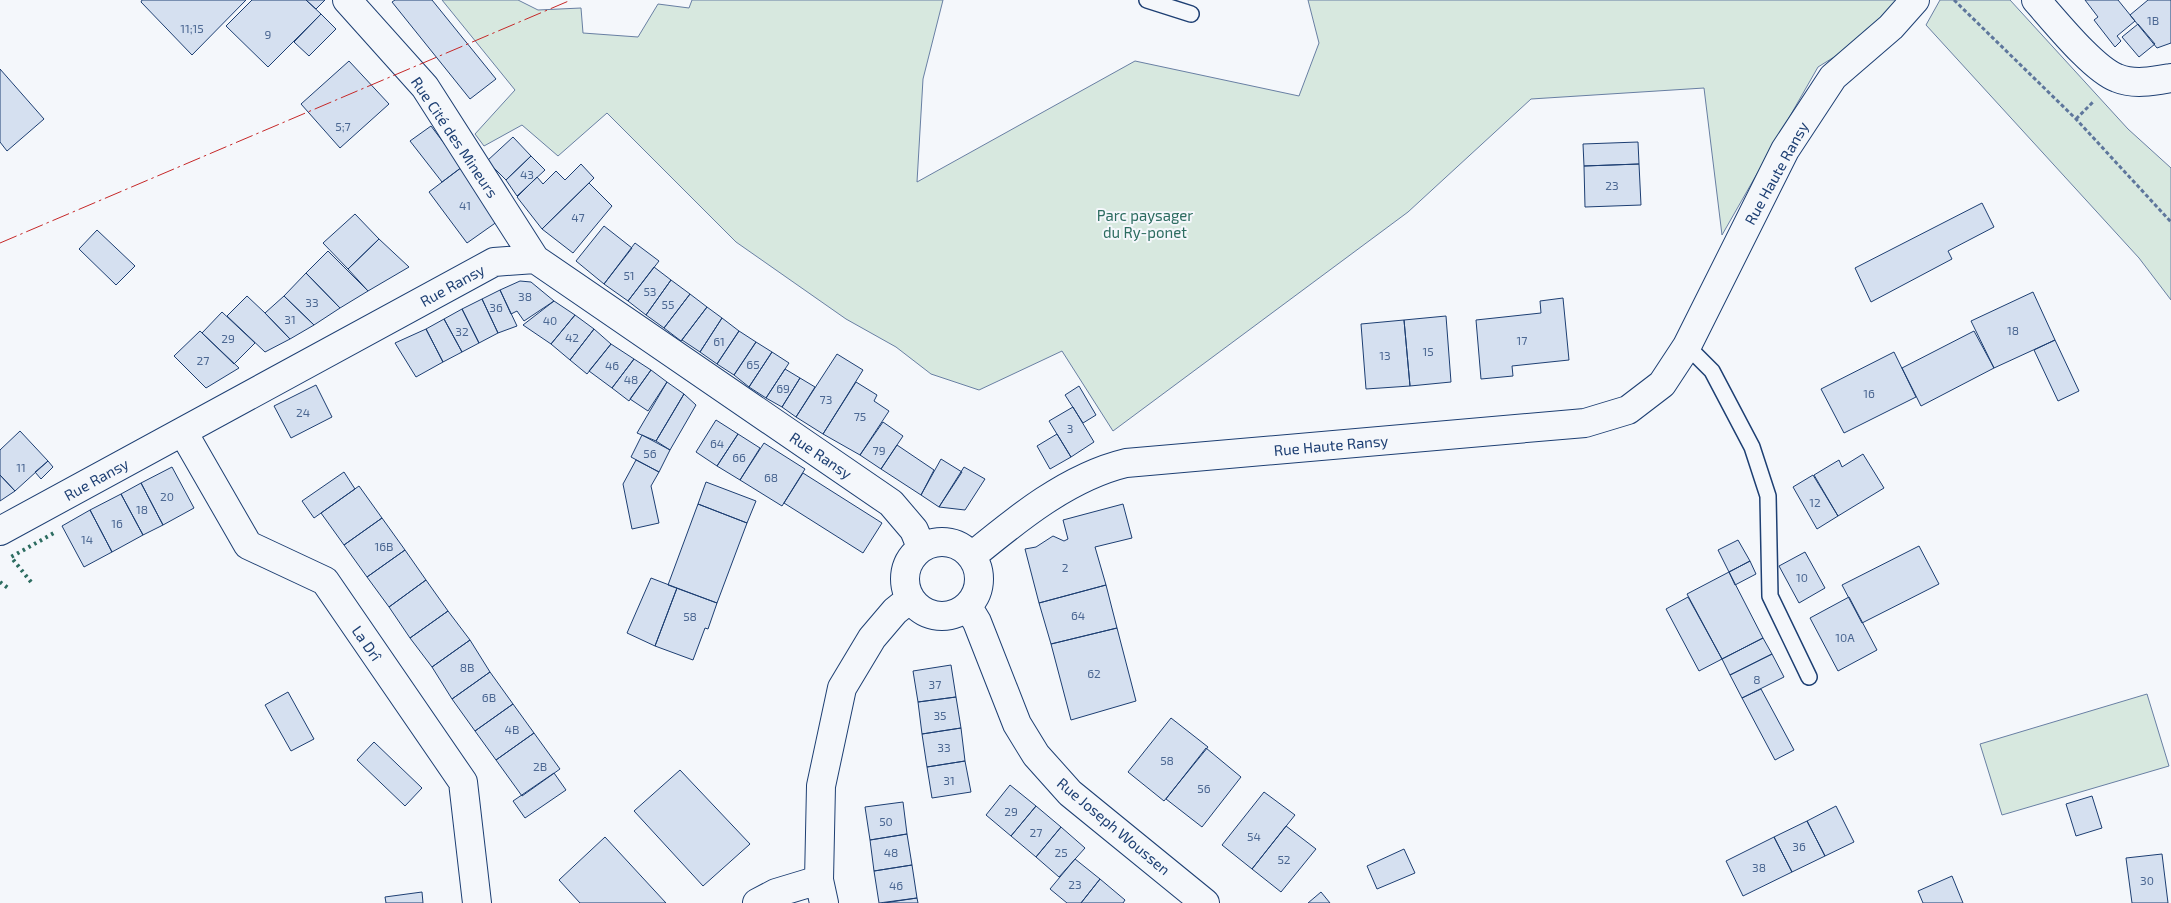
<svg xmlns="http://www.w3.org/2000/svg" width="2171" height="903" font-family="'Exo 2',sans-serif">
<style>
.green{fill:#d7e8df;stroke:#687fa3}
.building{fill:#d5e0f0;stroke:#1d3f73}
.lines{fill:none;stroke-linecap:round;stroke-linejoin:round}
.service-casing{stroke:#1d3f73;stroke-width:18}
.minor-casing{stroke:#1d3f73;stroke-width:30}
.path{stroke:#5e769c;stroke-width:3;stroke-dasharray:4 2.5;stroke-linecap:butt}
.service{stroke:#f4f7fb;stroke-width:15}
.minor{stroke:#f4f7fb;stroke-width:28}
.hedge{stroke:#2c6c60;stroke-width:4;stroke-dasharray:2.5 4;stroke-linecap:butt}
.power{stroke:#c62828;stroke-width:1;stroke-dasharray:18 4 2.5 4;stroke-linecap:butt}
.labels{text-anchor:middle;dominant-baseline:central;stroke-width:4;stroke-linejoin:round;paint-order:stroke}
.number-label{font-size:12px;fill:#4b6792}
.street-label{font-size:15px;fill:#1d3f73;stroke:#f4f7fb}
.park-label{font-size:15px;fill:#2c6c60;stroke:#f4f7fb}
</style>
<rect width="100%" height="100%" fill="#f4f7fb"/>
<path class="green" d="M442,0H518L538,10L581,8L583,33L638,37L658,4L689,8L692,0H943L923,79L917,182L1135,61L1299,96L1319,43L1308,0H1910L1889,23L1818,67L1722,235L1704,88L1531,99L1408,212L1113,431L1062,351L979,390L931,374L896,347L846,319L736,242L607,113L558,156L522,125L484,146L475,134L515,90Z
M1940,0H2010L2128,129L2171,168V300L2139,258L1926,25Z
M2147,694L2169,766L2002,815L1980,744Z"/>
<path class="building" d="M142,0H246L192,55L141,2Z
M252,0H306L321,14L268,67L226,26Z
M306,0H325L316,9Z
M395,0H432L496,79L470,99L392,2Z
M2085,0H2118L2135,21L2117,36L2121,41L2115,47L2094,20L2098,17Z
M2148,0H2171V43L2157,48L2130,15Z
M321,14L336,29L309,56L294,42Z
M2138,24L2155,44L2139,57L2122,37Z
M349,61L389,104L340,148L301,104Z
M0,69L44,119L7,151L0,142Z
M431,126L462,167L442,182L410,141Z
M513,137L531,156L506,180L487,161Z
M1638,142L1639,164L1584,166L1583,144Z
M531,156L545,170L517,196L506,180Z
M581,164L594,178L542,229L517,197L537,177L543,184L556,171L565,180Z
M1639,164L1641,205L1585,207L1584,166Z
M462,167L501,219L467,243L429,192Z
M589,183L612,206L573,253L542,229Z
M1982,203L1994,227L1948,251L1952,259L1871,302L1855,268Z
M355,214L379,239L348,269L323,243Z
M604,226L632,248L604,284L576,261Z
M97,230L135,266L116,285L79,249Z
M379,239L409,267L368,291L348,269Z
M635,243L659,261L628,301L604,284Z
M328,251L368,291L340,308L306,273Z
M654,267L671,280L646,315L628,301Z
M306,273L340,308L314,325L284,296Z
M671,280L690,294L664,328L646,315Z
M520,281L531,282L554,301L524,321L517,311L511,314L500,290Z
M500,290L517,326L498,333L482,299Z
M2033,292L2055,340L1994,368L1971,321Z
M690,294L707,307L681,341L664,328Z
M247,296L265,313L290,339L265,352L227,316Z
M284,296L314,325L290,339L265,313Z
M1563,298L1569,360L1512,366L1513,376L1481,379L1476,320L1541,313L1540,301Z
M482,299L498,333L479,343L462,309Z
M554,301L575,315L551,344L523,325Z
M707,307L722,318L700,352L682,340Z
M462,309L479,343L462,352L444,319Z
M222,312L255,343L234,364L202,333Z
M575,315L594,329L570,360L551,344Z
M1446,316L1451,382L1410,386L1404,320Z
M722,318L739,331L717,364L700,352Z
M444,319L462,352L443,362L426,329Z
M1404,320L1410,386L1366,389L1361,324Z
M426,329L443,362L416,377L395,343Z
M594,329L611,344L587,374L570,360Z
M200,331L239,368L206,388L174,356Z
M739,331L756,342L734,375L717,364Z
M1974,331L1994,368L1921,406L1902,368Z
M2055,340L2079,391L2058,401L2034,350Z
M756,342L772,352L749,387L734,375Z
M611,344L634,359L612,388L589,371Z
M772,352L789,363L766,398L749,387Z
M1894,352L1916,397L1844,433L1821,389Z
M837,354L863,370L823,434L796,417Z
M634,359L651,370L629,401L612,388Z
M785,369L800,378L782,407L766,398Z
M651,370L667,382L648,411L630,399Z
M800,378L815,387L796,417L782,407Z
M667,382L684,394L656,441L637,433Z
M856,382L877,395L874,401L889,411L860,455L823,434Z
M316,385L332,417L291,438L274,406Z
M1079,386L1096,415L1083,423L1065,395Z
M684,394L696,405L670,450L656,441Z
M1073,407L1094,442L1071,457L1049,421Z
M716,420L738,434L717,466L696,452Z
M883,422L903,436L881,469L860,455Z
M20,431L48,461L15,491L0,475V450Z
M738,434L760,448L740,480L717,466Z
M1057,434L1071,457L1050,469L1037,446Z
M642,435L670,450L659,472L631,457Z
M764,443L805,469L782,506L740,480Z
M897,445L934,470L921,495L881,469Z
M1863,454L1884,488L1838,516L1814,475L1839,460L1842,467Z
M941,459L962,472L939,507L921,495Z
M636,460L659,472L651,486L659,523L632,529L623,484Z
M48,461L53,467L41,479L35,472Z
M172,467L194,508L163,525L141,483Z
M964,467L985,479L965,510L939,507Z
M344,472L355,489L314,518L302,501Z
M803,473L882,523L863,553L784,503Z
M0,475L15,491L0,501Z
M1813,475L1838,516L1817,529L1793,487Z
M706,482L756,501L747,523L698,504Z
M141,483L163,525L143,535L121,494Z
M359,486L382,518L344,545L321,513Z
M121,494L143,535L112,552L90,510Z
M698,504L747,523L717,603L668,585Z
M1123,504L1132,538L1095,547L1106,585L1039,603L1025,549L1036,547L1053,536L1064,541L1068,539L1063,520Z
M90,510L112,552L84,567L62,526Z
M382,518L405,550L367,577L344,545Z
M1738,540L1750,561L1729,572L1718,550Z
M1919,546L1939,584L1862,623L1842,585Z
M405,550L426,580L389,607L367,577Z
M1805,552L1825,588L1799,603L1779,566Z
M1750,561L1756,574L1735,585L1729,572Z
M1729,572L1763,638L1722,659L1687,594Z
M651,578L677,588L655,646L627,633Z
M426,580L448,611L410,638L389,607Z
M1106,585L1117,628L1051,644L1039,603Z
M677,588L717,603L708,629L705,628L693,660L655,646Z
M1688,597L1722,659L1699,671L1666,609Z
M1849,597L1877,650L1838,671L1810,618Z
M448,611L470,640L432,667L410,638Z
M1117,628L1136,701L1071,720L1051,644Z
M1763,638L1772,654L1730,675L1722,659Z
M470,640L490,672L452,699L432,667Z
M1772,654L1784,677L1742,698L1730,675Z
M951,665L956,697L918,702L913,671Z
M490,672L513,704L475,731L452,699Z
M1761,689L1794,750L1775,760L1742,698Z
M288,692L314,739L291,751L265,705Z
M956,697L961,728L922,734L918,702Z
M513,704L534,733L496,760L475,731Z
M1171,718L1208,747L1164,801L1128,772Z
M961,728L965,761L927,767L922,734Z
M534,733L560,769L522,796L496,760Z
M374,742L422,788L405,806L357,760Z
M1206,748L1241,777L1202,827L1166,799Z
M965,761L971,792L932,798L927,767Z
M680,770L750,844L703,886L634,811Z
M554,773L566,790L525,818L513,801Z
M1010,785L1036,806L1011,836L986,815Z
M1264,792L1295,815L1252,869L1222,845Z
M2092,796L2102,828L2076,836L2066,804Z
M903,802L907,834L870,840L865,807Z
M1036,806L1061,827L1036,857L1011,836Z
M1836,806L1854,842L1825,856L1807,821Z
M1807,821L1825,856L1792,872L1774,837Z
M1286,826L1316,849L1281,892L1252,869Z
M1061,827L1085,848L1059,877L1036,857Z
M907,834L912,865L874,871L870,840Z
M605,837L666,903H580L559,880Z
M1774,837L1792,872L1743,896L1726,861Z
M1404,849L1415,873L1377,889L1367,866Z
M2162,854L2168,903H2132L2126,858Z
M1075,859L1100,879L1081,903H1067L1050,889Z
M912,865L917,898L879,903L874,871Z
M1952,876L1963,903H1923L1918,891Z
M1100,879L1125,900L1123,903H1081Z
M422,892L423,903H386L385,897Z
M1321,892L1330,903H1308Z
M917,898L918,903H884Z"/>
<g class="lines">
<g class="service-casing">
<path id="service" d="M1147,0L1191,14
M1687,346L1712,371L1752,447L1768,496L1770,596L1809,677"/>
</g>
<g class="minor-casing">
<path id="minor" d="M347,0L425,87L535,259
M2036,0C2054,20 2093,69 2117,78C2134,85 2154,81 2171,78
M183,432L248,545L325,581L463,782L477,903
M0,531L494,262L535,259L891,503L914,530L921,547
M905 579a37 37 0 1 1 74 0a37 37 0 1 1-74 0Z
M972,556C1017,519 1068,477 1126,463L1585,423L1628,410L1662,384L1687,346L1785,150L1833,77L1891,27L1915,0
M968,607L977,622L1017,724L1036,755L1070,793L1205,903
M757,903L776,893L819,880
M824,903L819,880L821,786L842,688L872,638L895,611L910,599"/>
</g>
<path class="path" d="M1954,0L2076,119L2171,222
M2076,119L2093,102"/>
<use href="#service" class="service"/>
<use href="#minor" class="minor"/>
<path class="hedge" d="M0,582L8,588
M31,582L11,557L54,533"/>
<path class="power" d="M0,243L571,0"/>
</g>
<g class="labels">
<g class="number-label">
<text x="2153" y="20">1B</text>
<text x="192" y="28">11;15</text>
<text x="268" y="34">9</text>
<text x="343" y="126">5;7</text>
<text x="527" y="174">43</text>
<text x="1612" y="185">23</text>
<text x="465" y="205">41</text>
<text x="578" y="217">47</text>
<text x="629" y="275">51</text>
<text x="650" y="291">53</text>
<text x="525" y="296">38</text>
<text x="312" y="302">33</text>
<text x="668" y="304">55</text>
<text x="496" y="307">36</text>
<text x="290" y="319">31</text>
<text x="550" y="320">40</text>
<text x="2013" y="330">18</text>
<text x="462" y="331">32</text>
<text x="572" y="337">42</text>
<text x="228" y="338">29</text>
<text x="1522" y="340">17</text>
<text x="719" y="341">61</text>
<text x="1428" y="351">15</text>
<text x="1385" y="355">13</text>
<text x="203" y="360">27</text>
<text x="753" y="364">65</text>
<text x="612" y="365">46</text>
<text x="631" y="379">48</text>
<text x="783" y="388">69</text>
<text x="1869" y="393">16</text>
<text x="826" y="399">73</text>
<text x="303" y="412">24</text>
<text x="860" y="416">75</text>
<text x="1070" y="428">3</text>
<text x="717" y="443">64</text>
<text x="879" y="450">79</text>
<text x="650" y="453">56</text>
<text x="739" y="457">66</text>
<text x="21" y="467">11</text>
<text x="771" y="477">68</text>
<text x="167" y="496">20</text>
<text x="1815" y="502">12</text>
<text x="142" y="509">18</text>
<text x="117" y="523">16</text>
<text x="87" y="539">14</text>
<text x="384" y="546">16B</text>
<text x="1065" y="567">2</text>
<text x="1802" y="577">10</text>
<text x="1078" y="615">64</text>
<text x="690" y="616">58</text>
<text x="1845" y="637">10A</text>
<text x="467" y="667">8B</text>
<text x="1094" y="673">62</text>
<text x="1757" y="679">8</text>
<text x="935" y="684">37</text>
<text x="489" y="697">6B</text>
<text x="940" y="715">35</text>
<text x="512" y="729">4B</text>
<text x="944" y="747">33</text>
<text x="1167" y="760">58</text>
<text x="540" y="766">2B</text>
<text x="949" y="780">31</text>
<text x="1204" y="788">56</text>
<text x="1011" y="811">29</text>
<text x="886" y="821">50</text>
<text x="1036" y="832">27</text>
<text x="1254" y="836">54</text>
<text x="1799" y="846">36</text>
<text x="891" y="852">48</text>
<text x="1061" y="852">25</text>
<text x="1284" y="859">52</text>
<text x="1759" y="867">38</text>
<text x="2147" y="880">30</text>
<text x="1075" y="884">23</text>
<text x="896" y="885">46</text>
</g>
<g class="street-label">
<text transform="translate(455 137) rotate(56)">Rue Cité des Mineurs</text>
<text transform="translate(1776 173) rotate(-61)">Rue Haute Ransy</text>
<text transform="translate(452 285) rotate(-29)">Rue Ransy</text>
<text transform="translate(1331 445) rotate(-5)">Rue Haute Ransy</text>
<text transform="translate(821 455) rotate(34)">Rue Ransy</text>
<text transform="translate(96 479) rotate(-29)">Rue Ransy</text>
<text transform="translate(367 643) rotate(55)">La Drî</text>
<text transform="translate(1114 826) rotate(40)">Rue Joseph Woussen</text>
</g>
<g class="park-label">
<text x="1145" y="215">Parc paysager<tspan x="1145" dy="17">du Ry-ponet</tspan></text>
</g>
</g>
</svg>
